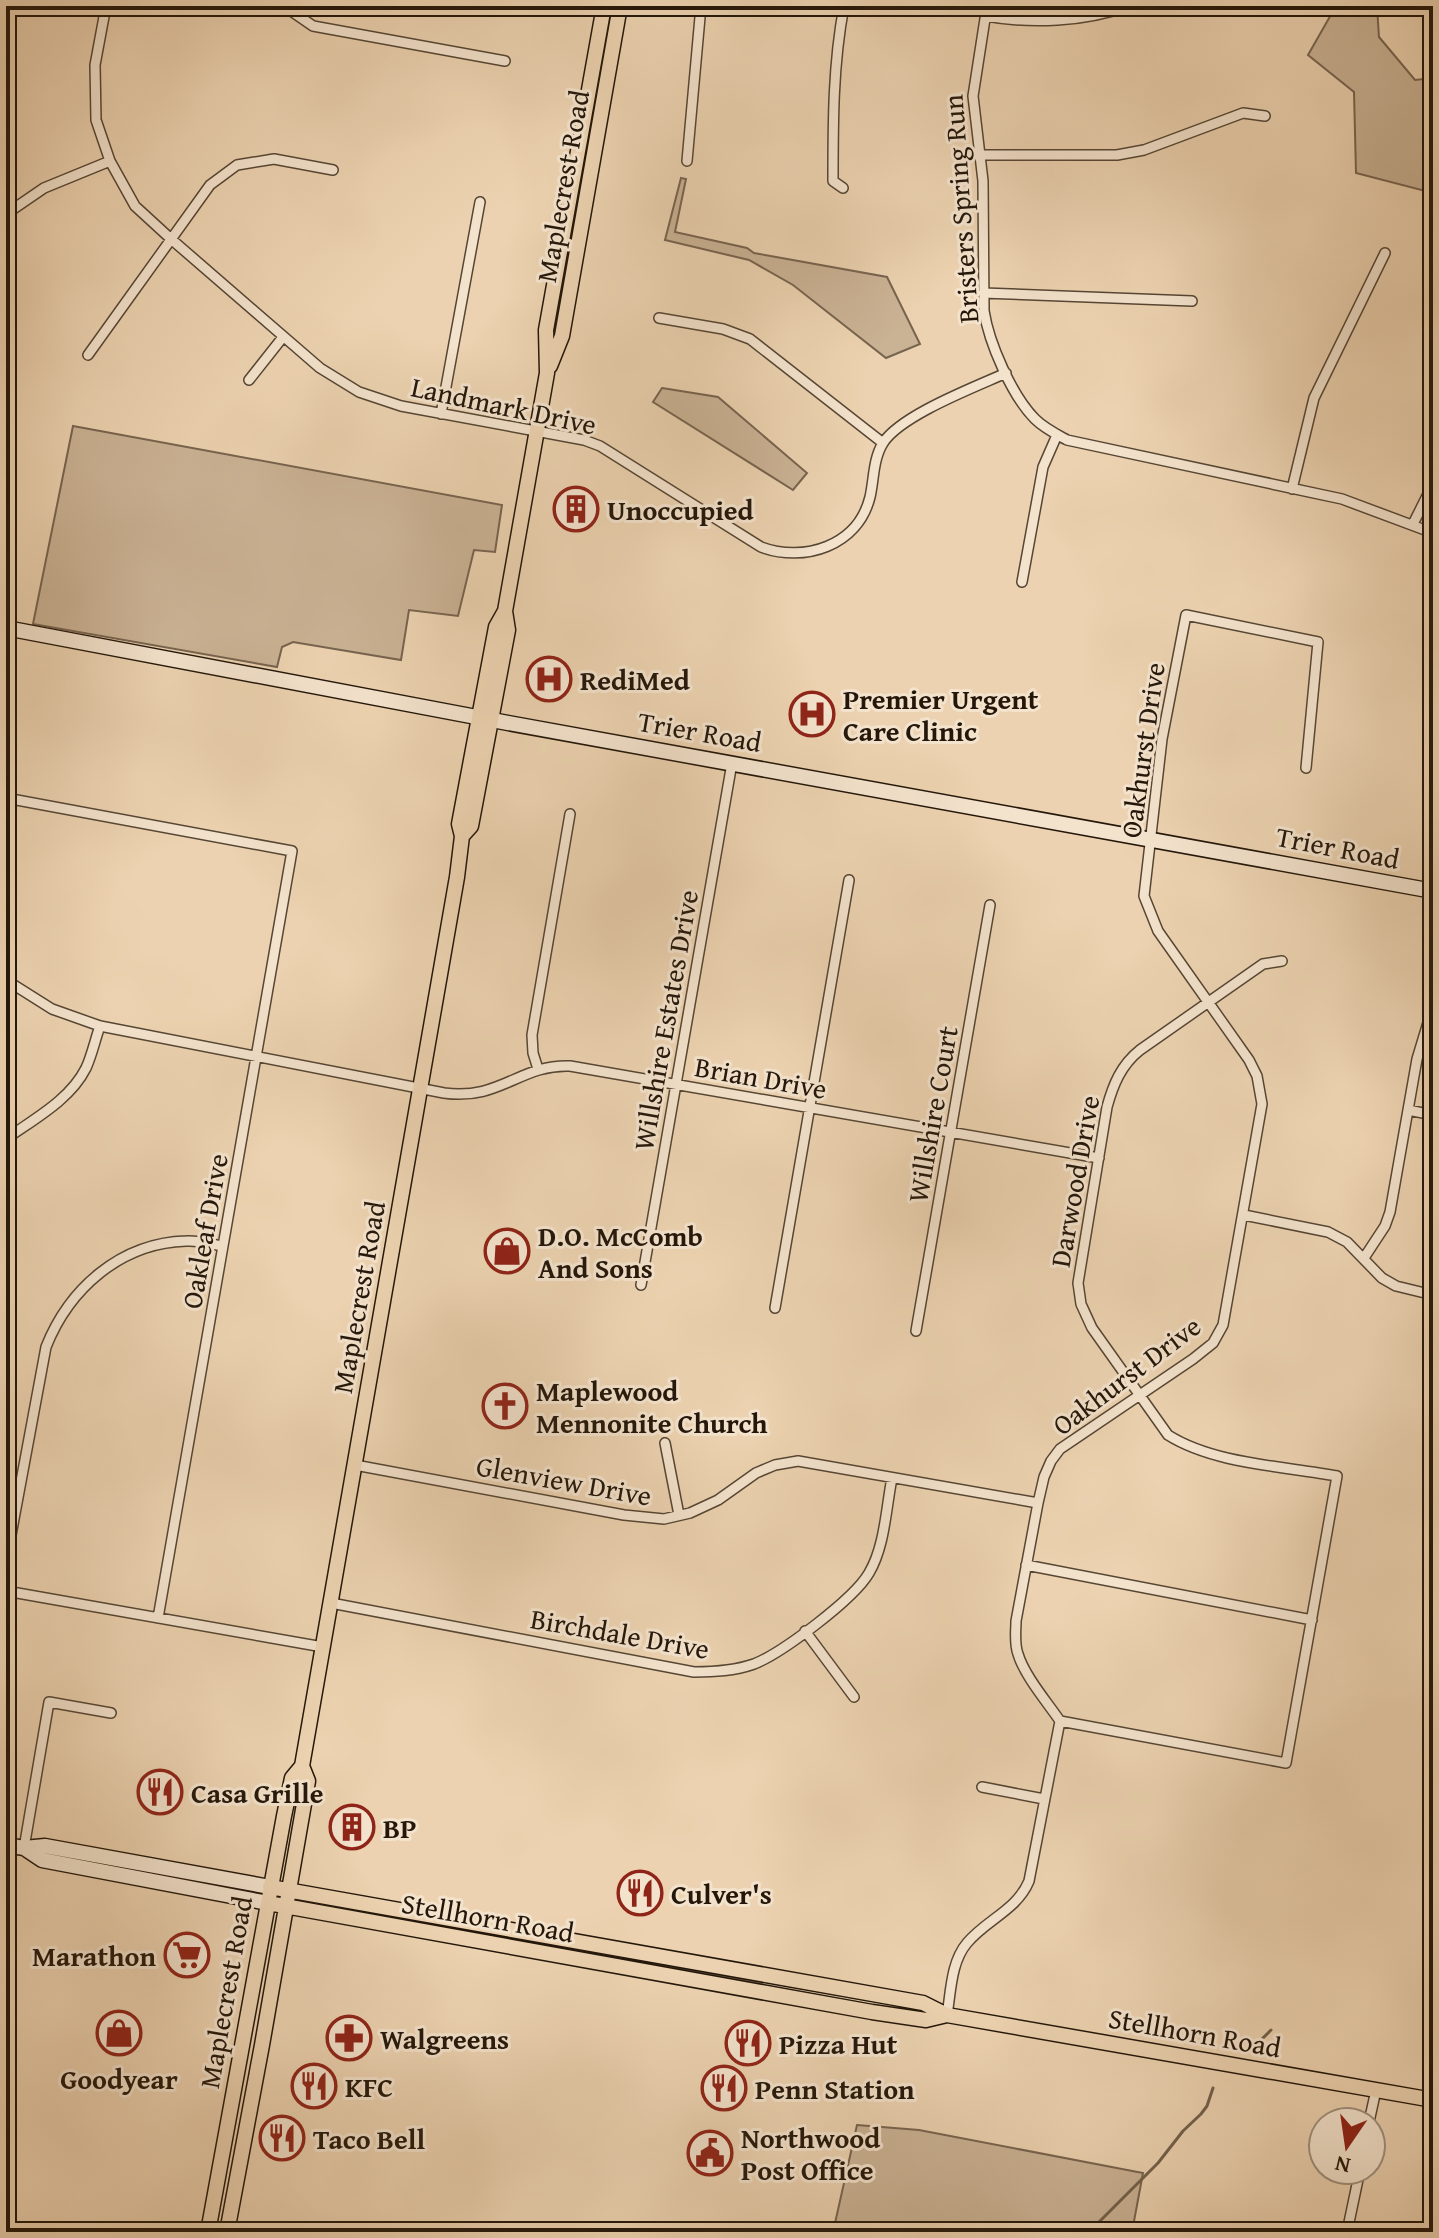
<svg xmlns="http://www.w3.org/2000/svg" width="1439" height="2238" font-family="'Gentium Book Plus',serif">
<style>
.green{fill:#cab294;stroke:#77644f;stroke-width:2}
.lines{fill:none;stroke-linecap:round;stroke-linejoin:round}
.stream{stroke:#73614c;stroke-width:3}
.street-casing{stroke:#564634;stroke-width:12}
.secondary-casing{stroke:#24170a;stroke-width:17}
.primary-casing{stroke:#24170a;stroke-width:17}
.street{stroke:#f3e2cc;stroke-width:9}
.secondary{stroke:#f3e2cc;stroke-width:14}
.primary{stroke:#ecd2b0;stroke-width:14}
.labels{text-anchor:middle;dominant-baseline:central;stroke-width:6;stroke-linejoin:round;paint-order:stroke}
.street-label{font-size:28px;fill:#24170a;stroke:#f3e2cc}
.poi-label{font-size:28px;font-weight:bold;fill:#24170a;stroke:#f3e2cc;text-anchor:start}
</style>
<rect width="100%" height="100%" fill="#ecd2b0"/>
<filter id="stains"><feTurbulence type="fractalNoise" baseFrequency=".0025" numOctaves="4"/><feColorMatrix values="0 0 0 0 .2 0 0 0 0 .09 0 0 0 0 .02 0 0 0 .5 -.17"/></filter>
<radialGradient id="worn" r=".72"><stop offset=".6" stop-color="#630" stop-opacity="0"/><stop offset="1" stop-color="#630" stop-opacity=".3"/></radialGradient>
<path class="green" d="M1333,6H1377L1379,37L1415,80L1433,78V193L1356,173L1354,92L1308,55L1332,13Z
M681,178L686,179L675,232L747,248L754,253L887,277L920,344L886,358L793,285L749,260L665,240Z
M662,388L718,397L807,473L793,490L653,402Z
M73,426L502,505L495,552L474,550L458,616L409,610L401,660L293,642L282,647L277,667L33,624Z
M857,2125L919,2130L1143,2173L1132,2232H833Z"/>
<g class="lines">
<path class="stream" d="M1254,2047L1271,2030
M1089,2232L1158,2163L1183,2131L1201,2114L1207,2106L1213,2088"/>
<g class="street-casing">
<path id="street" d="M106,6L95,65L96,120L110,161L135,206L171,239L320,368L359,392L401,406L584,440L600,446L761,547C804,563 858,546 870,497C874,480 873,459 883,443C901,415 975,387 1006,373
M284,6L313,26L505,61
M987,6L973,96L983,181L984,311C989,343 1012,396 1035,419C1044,428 1056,434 1067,440L1342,499L1433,533
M986,16C1031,24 1084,22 1128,6
M980,155H1117L1144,150L1243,113L1265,116
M687,161L701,6
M843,188L833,181C833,122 833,64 844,6
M6,214L44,188L110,161
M983,293L1192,301
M659,318L723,329L750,339L883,443
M88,355L210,185L237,165L274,159L333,170
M249,380L283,337
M441,414L480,202
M1292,489L1314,398L1385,253
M1413,524L1433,484
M1022,582L1043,467L1057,435
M6,798L292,851L158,1618
M6,980L52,1009L100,1026L444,1093C500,1101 520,1064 570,1066L1099,1158
M538,1069L533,1053L532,1035L570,814
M1408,1110L1433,1115
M6,1139C34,1119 70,1100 86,1068C92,1055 95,1040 100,1026
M1244,1215L1328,1232L1347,1242L1382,1278L1396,1286L1433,1295
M1364,1258L1385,1226L1390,1212L1417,1059L1433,1006
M641,1285L732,763
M775,1308L849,880
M916,1331L990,905
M665,1443L679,1515
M355,1465L624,1515L664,1519L690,1513L718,1500L756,1473L775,1465L798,1461L1038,1503
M6,1562L46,1347C69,1289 120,1243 186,1241C198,1240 211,1244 223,1246
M1026,1565L1312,1620
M6,1591L323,1647
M331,1603L694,1672C715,1672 734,1671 754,1664C782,1653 854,1599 869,1573C885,1546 886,1508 892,1478
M805,1631L854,1697
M1060,1721L1286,1763L1337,1476C1283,1466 1214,1464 1168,1435L1092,1328L1081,1304L1078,1283L1107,1107C1113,1085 1121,1065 1140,1050L1263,964L1282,961
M982,1787L1044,1799
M24,1848L49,1702L111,1713
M947,2015C951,1991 951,1962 967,1943C986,1920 1017,1910 1029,1881L1060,1721C1047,1702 1024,1675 1018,1654C1014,1643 1016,1631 1016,1621L1038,1503L1044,1477L1051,1461L1060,1449L1193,1359L1213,1343L1223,1325L1262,1104L1257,1076L1249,1060L1158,931L1144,896L1162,739L1186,615L1318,642L1306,768
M1369,2122L1376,2090
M1347,2232L1360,2170"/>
</g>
<g class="secondary-casing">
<path id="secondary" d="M6,628L508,723L1433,891
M6,1845L24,1848L45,1846L270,1887
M24,1848L42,1860L268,1903"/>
</g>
<g class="primary-casing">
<path id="primary" d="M550,366L562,336L620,6
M462,836L471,826L508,630L505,611L547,373L546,330L604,6
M270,1887L923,2003L947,2015L1433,2100
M268,1903L872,2012L926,2020L947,2015
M208,2232L284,1816L292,1778L302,1766L457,877L462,836L459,824L496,627L505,611
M227,2232L262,2045L308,1781L302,1766"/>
</g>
<use href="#street" class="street"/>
<use href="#secondary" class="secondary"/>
<use href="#primary" class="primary"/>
</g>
<defs>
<g id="building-ring" transform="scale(2.3)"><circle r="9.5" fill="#f3e2cc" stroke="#8f2418" stroke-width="1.5"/><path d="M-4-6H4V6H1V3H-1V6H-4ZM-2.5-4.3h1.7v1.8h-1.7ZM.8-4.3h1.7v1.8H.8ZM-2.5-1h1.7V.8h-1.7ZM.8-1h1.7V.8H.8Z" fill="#8f2418"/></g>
<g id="hospital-ring" transform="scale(2.3)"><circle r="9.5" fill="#f3e2cc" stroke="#8f2418" stroke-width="1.5"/><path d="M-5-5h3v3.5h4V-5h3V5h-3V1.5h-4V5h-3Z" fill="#8f2418"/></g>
<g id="shop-ring" transform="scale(2.3)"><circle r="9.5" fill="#f3e2cc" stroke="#8f2418" stroke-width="1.5"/><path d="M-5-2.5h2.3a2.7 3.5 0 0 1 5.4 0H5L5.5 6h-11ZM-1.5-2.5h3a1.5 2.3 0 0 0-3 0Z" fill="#8f2418"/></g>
<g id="church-ring" transform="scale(2.3)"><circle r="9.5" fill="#f3e2cc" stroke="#8f2418" stroke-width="1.5"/><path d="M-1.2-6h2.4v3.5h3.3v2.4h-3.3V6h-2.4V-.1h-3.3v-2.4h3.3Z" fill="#8f2418"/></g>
<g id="restaurant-ring" transform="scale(2.3)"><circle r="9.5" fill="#f3e2cc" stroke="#8f2418" stroke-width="1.5"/><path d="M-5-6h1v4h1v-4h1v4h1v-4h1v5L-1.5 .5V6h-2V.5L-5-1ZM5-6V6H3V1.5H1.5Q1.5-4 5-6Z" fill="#8f2418"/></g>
<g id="supermarket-ring" transform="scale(2.3)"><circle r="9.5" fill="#f3e2cc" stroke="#8f2418" stroke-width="1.5"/><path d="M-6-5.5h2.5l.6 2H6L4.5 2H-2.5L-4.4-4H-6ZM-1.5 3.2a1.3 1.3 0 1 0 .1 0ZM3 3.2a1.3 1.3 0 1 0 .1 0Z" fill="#8f2418"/></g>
<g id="pharmacy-ring" transform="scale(2.3)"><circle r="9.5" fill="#f3e2cc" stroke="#8f2418" stroke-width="1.5"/><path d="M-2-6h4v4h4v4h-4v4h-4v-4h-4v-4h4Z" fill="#8f2418"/></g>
<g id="civic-ring" transform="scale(2.3)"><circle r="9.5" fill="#f3e2cc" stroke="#8f2418" stroke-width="1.5"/><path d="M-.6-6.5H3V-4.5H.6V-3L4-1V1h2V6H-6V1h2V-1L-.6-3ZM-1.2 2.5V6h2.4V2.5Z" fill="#8f2418"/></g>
</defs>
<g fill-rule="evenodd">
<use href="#building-ring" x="576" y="509"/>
<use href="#hospital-ring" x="549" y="679"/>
<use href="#hospital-ring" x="812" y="714"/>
<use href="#shop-ring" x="507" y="1251"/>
<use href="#church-ring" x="505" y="1406"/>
<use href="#restaurant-ring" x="160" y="1792"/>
<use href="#building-ring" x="352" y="1827"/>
<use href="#restaurant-ring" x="640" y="1893"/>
<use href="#supermarket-ring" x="187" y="1955"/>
<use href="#shop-ring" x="119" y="2033"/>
<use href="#pharmacy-ring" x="349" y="2038"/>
<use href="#restaurant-ring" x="748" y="2043"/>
<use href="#restaurant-ring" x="314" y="2086"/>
<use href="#restaurant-ring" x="724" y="2088"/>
<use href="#restaurant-ring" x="282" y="2138"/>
<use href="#civic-ring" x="710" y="2153"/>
</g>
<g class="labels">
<g class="street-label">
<text transform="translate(562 186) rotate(-80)">Maplecrest Road</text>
<text transform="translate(960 209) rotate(-94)">Bristers Spring Run</text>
<text transform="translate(504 405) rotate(12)">Landmark Drive</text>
<text transform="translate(700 731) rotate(10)">Trier Road</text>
<text transform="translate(1142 750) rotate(-82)">Oakhurst Drive</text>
<text transform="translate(1338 847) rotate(11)">Trier Road</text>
<text transform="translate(665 1020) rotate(-80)">Willshire Estates Drive</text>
<text transform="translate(761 1077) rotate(10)">Brian Drive</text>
<text transform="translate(932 1114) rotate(-80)">Willshire Court</text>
<text transform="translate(1074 1181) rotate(-80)">Darwood Drive</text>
<text transform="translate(204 1231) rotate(-80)">Oakleaf Drive</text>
<text transform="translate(358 1297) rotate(-80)">Maplecrest Road</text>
<text transform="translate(1126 1375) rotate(-37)">Oakhurst Drive</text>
<text transform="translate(564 1480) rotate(10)">Glenview Drive</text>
<text transform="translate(620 1633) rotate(10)">Birchdale Drive</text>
<text transform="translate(488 1917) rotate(10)">Stellhorn Road</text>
<text transform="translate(225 1992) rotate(-80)">Maplecrest Road</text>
<text transform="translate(1195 2032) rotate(10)">Stellhorn Road</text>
</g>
<g class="poi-label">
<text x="607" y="509">Unoccupied</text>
<text x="580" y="679">RediMed</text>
<text x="843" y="698">Premier Urgent<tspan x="843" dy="32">Care Clinic</tspan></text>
<text x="538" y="1235">D.O. McComb<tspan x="538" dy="32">And Sons</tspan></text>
<text x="536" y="1390">Maplewood<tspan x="536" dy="32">Mennonite Church</tspan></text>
<text x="191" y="1792">Casa Grille</text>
<text x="383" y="1827">BP</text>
<text x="671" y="1893">Culver's</text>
<text x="156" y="1955" text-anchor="end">Marathon</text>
<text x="380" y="2038">Walgreens</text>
<text x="779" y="2043">Pizza Hut</text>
<text x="119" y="2078" text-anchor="middle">Goodyear</text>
<text x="345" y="2086">KFC</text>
<text x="755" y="2088">Penn Station</text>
<text x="741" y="2137">Northwood<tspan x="741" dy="32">Post Office</tspan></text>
<text x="313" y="2138">Taco Bell</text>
</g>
</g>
<rect width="1439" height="2238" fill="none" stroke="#ecd2b0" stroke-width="32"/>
<rect x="8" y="8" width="1423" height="2222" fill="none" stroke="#24170a" stroke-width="4"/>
<rect x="16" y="16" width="1407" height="2206" fill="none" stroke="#24170a" stroke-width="2"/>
<g transform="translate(1347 2146) rotate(193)"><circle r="38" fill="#f3e2cc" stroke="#a0917e" stroke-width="2"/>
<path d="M0-6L14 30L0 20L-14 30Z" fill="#8f2418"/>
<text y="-12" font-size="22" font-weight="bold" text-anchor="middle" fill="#24170a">N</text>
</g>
<rect width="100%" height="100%" filter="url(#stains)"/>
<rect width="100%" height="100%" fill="url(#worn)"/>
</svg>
